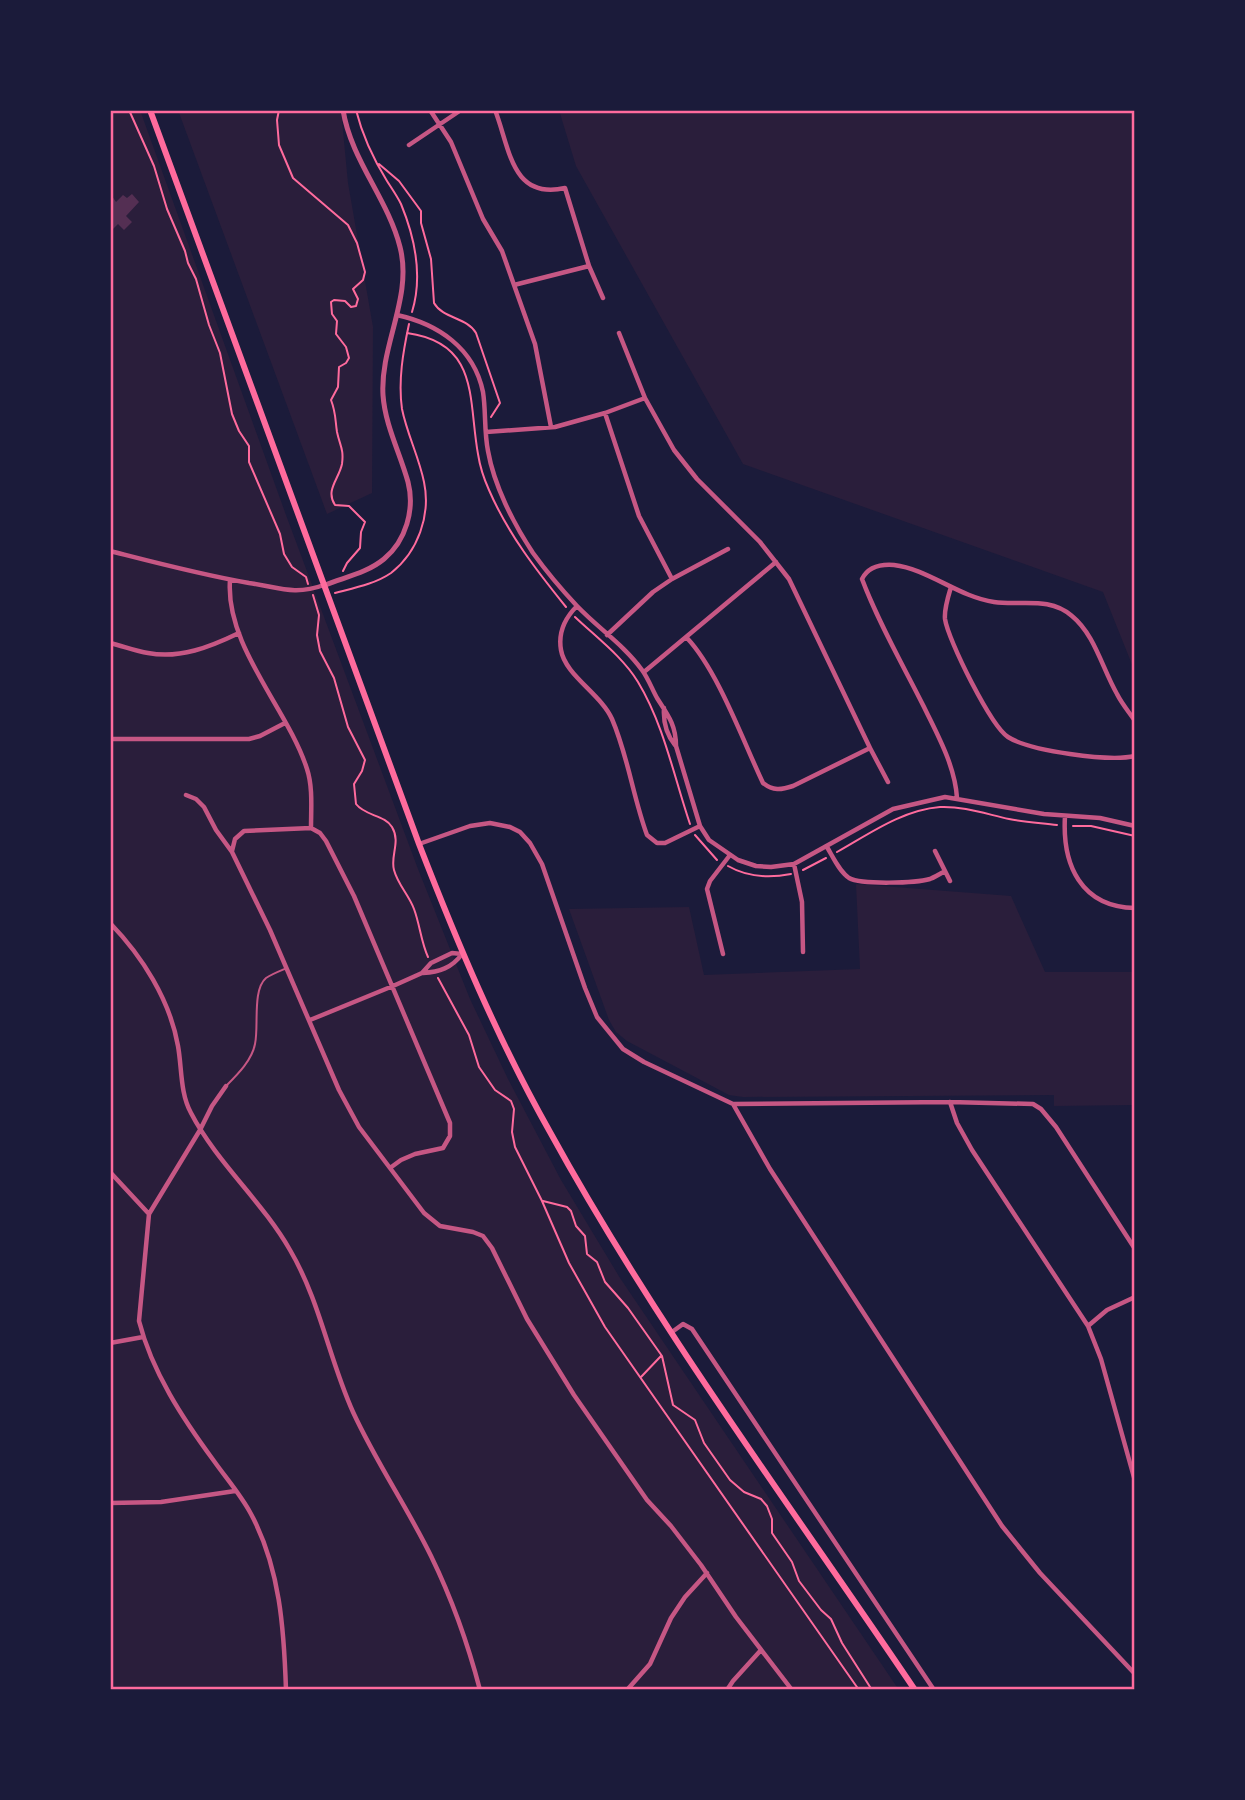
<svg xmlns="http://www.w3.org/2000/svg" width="1245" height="1800" font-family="Helvetica,sans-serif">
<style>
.green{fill:#2a1e3b}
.building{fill:#542f53}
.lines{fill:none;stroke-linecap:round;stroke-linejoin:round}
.path{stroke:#ff6b9d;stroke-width:2}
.service{stroke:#c65784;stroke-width:2}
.minor{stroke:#c65784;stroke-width:4.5}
.tertiary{stroke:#c65784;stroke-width:5}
.secondary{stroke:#ff6b9d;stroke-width:6}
.neatline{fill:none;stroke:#ff6b9d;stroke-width:2.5}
</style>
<rect width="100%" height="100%" fill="#1b1b3a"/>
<path class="green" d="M110,110H140L286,515L418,869L470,999L508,1079L561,1180L620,1278L899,1690H110Z
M178,110H341L348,183L373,327L372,493L327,514Z
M559,110H1135V672L1103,592L743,464L576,166Z
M856,884L1011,896L1045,972H1135V1105L1054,1106V1095L743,1097L729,1095L627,1041L616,1032L609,1020L569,909L689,907L704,975L860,969Z"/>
<path class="building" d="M110,193L116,202L123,195L127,198L132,194L139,202L126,216L132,222L124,230L118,224L110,232Z"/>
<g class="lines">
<path class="path" d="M129,110L154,166L167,209L185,251L188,263L196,279L209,325L220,353L232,414L239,431L249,446V462L280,534L284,554L292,567L306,577L308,584
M279,110L277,120L279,145L293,178L348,225L357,243L365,272L363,280L353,289L358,299L356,306L351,307L345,301L334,300L331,302L332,314L337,321L336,334L346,347L349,358L346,363L339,367L338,387L331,400C336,413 335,419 337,432C340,446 344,449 342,464C339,479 325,490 335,505L349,506L365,522L361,532L360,548L347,563L343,571
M356,110C362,134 374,160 387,181C392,189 397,196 401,204C415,238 423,276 412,312
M379,164L399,181L421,211V223L431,259L434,303C443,319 467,317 476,333L500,403L491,417
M407,333C480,343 468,400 478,454C480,467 484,479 489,490C508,534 537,571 566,607
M335,593C354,588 375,584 391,573C418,552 431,515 424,482C419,457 407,434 402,409C398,381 403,352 409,324
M313,595L319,615L317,635L320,651L334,678L348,727L365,760L362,771L354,784L356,804C365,816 385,815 392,827C401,842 390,856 394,870C398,885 409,895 414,909C420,925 421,942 428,957
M575,617C596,637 623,657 638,682C664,725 674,777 690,824
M1073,826H1091L1135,836
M695,835L717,860
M837,852C869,834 902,810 940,807C963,806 986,814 1009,819C1024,822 1041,823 1057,825
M728,866C747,877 770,878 791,874
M803,870L826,858
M438,978L469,1035L479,1067L495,1090L511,1101L514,1109L512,1132L515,1147L542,1201L569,1263L605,1327L859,1690
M543,1201L567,1207L571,1211L576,1226L585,1236L587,1254L597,1262L605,1282L628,1308L662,1356L673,1405L695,1420L704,1443L730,1480L744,1492L761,1499L767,1506L772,1519V1533L792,1562L799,1581L821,1610L831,1619L842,1643L872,1690
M641,1377L661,1356"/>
<path class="service" d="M227,1085C238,1074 252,1060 255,1044C259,1027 252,990 266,978C272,974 280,971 287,968"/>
<path class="minor" d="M430,110L451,142L483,219L502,251L535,344L551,427
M495,110C510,148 511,200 565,188L589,266L603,298
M409,145L461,110
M514,285L589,266
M397,315C438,324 474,348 483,392C486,411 484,431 488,451C494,485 513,523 533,553C546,571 562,590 577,606C598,628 624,645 642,670C648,678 652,689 657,698C668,715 676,725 676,746L700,826L709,840L738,860L756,866L771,867L794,864L893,809L945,797L1044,814L1100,818L1135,826
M619,333L645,398L674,450L697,479L760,542L789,579L870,748L793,786C781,790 773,791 763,783C743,741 718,671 687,638
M605,413L639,516L672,579
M486,432L555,427L605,413L645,398
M110,551C157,563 202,575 249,583C278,587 294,596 324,585
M230,580C225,646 288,709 307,769C313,787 311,809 311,828
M951,587C948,597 944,609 945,619C948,640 991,726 1008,737C1030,751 1109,762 1135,756
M577,606C565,618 558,633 561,650C565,675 601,694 612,719C628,756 633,797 647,835L657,843H665L700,826
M607,635L653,592L672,579L728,549
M110,643C123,646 135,651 148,653C180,659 210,647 239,633
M644,672L776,562
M664,708C663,723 666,734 675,745
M110,739H249L260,736L285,723
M870,748L888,782
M186,795L196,799L204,807L216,830L232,852L270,930L339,1090L359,1127L424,1213L440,1226L473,1232L483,1236L492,1248L527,1319L574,1395L647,1500L671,1526L701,1565L736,1617L792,1690
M957,798C955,766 938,736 924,707C903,665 879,624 862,579C868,567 881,564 894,565C928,569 959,597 994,602C1021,606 1049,596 1072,616C1095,635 1102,668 1117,694C1122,704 1129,712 1135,721
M1065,816C1062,865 1081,907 1135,908
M419,844L470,826L490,823L510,827L520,832L530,843L542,864L585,988L597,1017L623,1049L644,1062L733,1104L770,1169L1002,1526L1040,1573L1135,1674
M827,847C833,857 839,871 849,878C862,885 916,883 930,879C935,877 940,874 945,871
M232,851L235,839L244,831L311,828L320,833L326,841L354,896L450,1123V1136L443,1148L415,1154L401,1160L390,1168
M935,851L950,881
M794,864L802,902L803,952
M110,923C142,956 170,1000 178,1046C182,1068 180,1093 191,1113C217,1163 262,1201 290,1250C320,1301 329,1359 353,1412C376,1462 407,1507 431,1556C452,1599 468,1644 480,1690
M723,954L707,889L710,881L730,855
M423,973C439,972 452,968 462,954
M310,1020L393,986L422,973L431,963L452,953L462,954
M226,1086L212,1106L200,1130L149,1214L139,1321C152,1372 183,1419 214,1461C226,1478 241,1495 251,1514C280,1568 284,1629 286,1690
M950,1102L957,1123L972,1150L1088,1326L1101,1359L1135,1481
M733,1104L950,1102L1033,1104L1041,1109L1056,1127L1135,1249
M110,1172L149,1214
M1088,1326L1107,1310L1135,1297
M672,1332L683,1324L692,1329L934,1690
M110,1343L143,1337
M110,1503L161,1502L235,1491
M627,1690L650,1664L671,1618L685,1597L707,1573
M727,1690L733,1681L761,1650"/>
<path class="tertiary" d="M325,585C345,577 367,573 384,559C406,541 415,509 408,482C400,453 385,425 383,395C380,345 413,297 400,247C388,199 351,160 343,110"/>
<path class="secondary" d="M150,110L419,844C457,942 498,1040 550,1132C657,1327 791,1506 915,1690"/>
</g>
<rect width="1245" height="1800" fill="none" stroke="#1b1b3a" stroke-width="224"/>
<rect x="112" y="112" width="1021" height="1576" class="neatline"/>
</svg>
